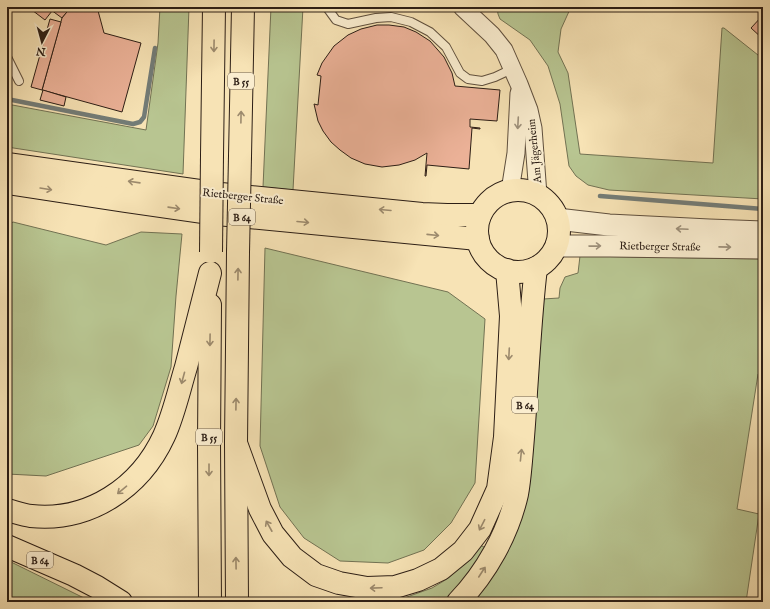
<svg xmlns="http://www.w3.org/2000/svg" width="770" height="609" font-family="'IM FELL English',serif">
  <rect width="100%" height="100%" fill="#f7e3b5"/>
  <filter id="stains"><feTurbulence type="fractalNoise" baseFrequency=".005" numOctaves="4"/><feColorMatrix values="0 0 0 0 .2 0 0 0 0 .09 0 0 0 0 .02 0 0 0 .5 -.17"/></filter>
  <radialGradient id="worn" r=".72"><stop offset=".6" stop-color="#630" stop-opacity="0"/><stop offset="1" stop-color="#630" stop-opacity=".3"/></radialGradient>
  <g fill="#b8c591" stroke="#727253">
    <polygon points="160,7 189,7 183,174 7,147 7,104 146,130 158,43"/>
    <polygon points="271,7 303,7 293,190 263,187"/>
    <polygon points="497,7 571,7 561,29 558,52 568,73 580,154 713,163 722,28 724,28 763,59 763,199 609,190 588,185 576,176 569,166 560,104 548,66 530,40 500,19 498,14"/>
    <polygon points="13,222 106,245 141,232 182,234 176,296 171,367 153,426 139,445 46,476 7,474 7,226"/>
    <polygon points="265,248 448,292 485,319 475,483 451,523 424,550 388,563 340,561 304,538 280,507 260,446"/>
    <polygon points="580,256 763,259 763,373 758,374 737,509 759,514 746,602 472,602 499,564 543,299 559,298 560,288 565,277 578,273"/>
    <polygon points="480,545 488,549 448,602 393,602 432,588 447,579 471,558"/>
    <polygon points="7,560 86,599 91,602 7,602"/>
  </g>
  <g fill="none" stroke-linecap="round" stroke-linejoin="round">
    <g stroke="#737c77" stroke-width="4.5">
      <polyline points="7,99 133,124 140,122 144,117 155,48"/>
      <polyline points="600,196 763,209"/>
    </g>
  </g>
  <g fill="#ebb197" stroke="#2c1e15">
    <polygon points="28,7 47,7 52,11 45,20"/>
    <polygon points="47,7 71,7 62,18"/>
    <polygon points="71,7 97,7 104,33 141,43 122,112 42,90 62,18"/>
    <polygon points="763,15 763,39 751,28"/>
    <polygon points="50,19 61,22 42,90 31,87"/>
    <polygon points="377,25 389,25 404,27 416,32 430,41 444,57 452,73 455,86 500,90 497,121 470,119 470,127 480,128 480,129 472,128 469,169 427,165 426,176 425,176 427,153 415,160 399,165 382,167 365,164 351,158 340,150 331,142 323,131 318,121 314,104 318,105 321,76 317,75 322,63 334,46 348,35 361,29"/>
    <polygon points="43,90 66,97 64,106 40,100"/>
  </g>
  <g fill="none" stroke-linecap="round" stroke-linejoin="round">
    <g stroke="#5f4f3d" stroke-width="10">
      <g id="service">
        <polyline points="328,7 328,9 336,20 348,24 376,18 391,17 411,22 430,32 446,47 460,73 468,79 482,81 495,77 512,69"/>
        <polyline points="7,57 19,81"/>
      </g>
    </g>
    <g stroke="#5f4f3d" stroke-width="19">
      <g id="minor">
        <polyline points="462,7 492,35 504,50 519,84 529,110 533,128 538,195"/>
        <polyline points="510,191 516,153 519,93"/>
      </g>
    </g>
    <g stroke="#5f4f3d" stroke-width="23">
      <g id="tertiary">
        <polyline points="557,219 609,225 709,230 763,232"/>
        <polyline points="556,246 610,246 763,248"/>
      </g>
    </g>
    <g stroke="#2c1e15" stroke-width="24">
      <g id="primary">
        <polyline points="7,164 221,194 422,214 447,215 480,215"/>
        <polyline points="7,183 125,201 217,214 478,239"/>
        <circle cx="518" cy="231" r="41"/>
      </g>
    </g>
    <g stroke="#2c1e15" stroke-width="24">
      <g id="trunk">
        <polyline points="212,155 214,7"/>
        <polyline points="240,156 243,7"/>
        <polyline points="210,305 209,443 210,602"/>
        <polyline points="236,443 260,509 273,534 292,557 316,575 339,583 367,588 395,587 418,580 441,569 463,551 480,529 498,489 505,437 511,316 507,270"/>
        <path d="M 7,510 C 15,512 23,515 31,516 C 89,522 140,488 164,436 C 174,414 179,390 186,367 C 194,335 202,304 210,273"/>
        <polyline points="7,546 74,575 97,587 121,602"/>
        <polyline points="237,602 236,443 238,252"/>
        <path d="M 458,602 C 486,573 508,534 517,494 C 519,484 520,472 521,461 C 523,438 525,415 526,392 C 529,350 531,309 536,268"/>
      </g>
    </g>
    <use href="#service" stroke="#faedcf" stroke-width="8"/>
    <use href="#minor" stroke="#faedcf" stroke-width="17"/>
    <use href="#tertiary" stroke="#faedcf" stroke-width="21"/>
    <use href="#primary" stroke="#f7e3b5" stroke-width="22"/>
    <use href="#trunk" stroke="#f7e3b5" stroke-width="22"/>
    <g stroke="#2c1e15" stroke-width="24" stroke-linecap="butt">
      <g id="trunk-bridge">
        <polyline points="211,252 212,155"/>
        <polyline points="238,252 240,156"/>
      </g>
    </g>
    <use href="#trunk-bridge" stroke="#f7e3b5" stroke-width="22"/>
  </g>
  <defs><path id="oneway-shaft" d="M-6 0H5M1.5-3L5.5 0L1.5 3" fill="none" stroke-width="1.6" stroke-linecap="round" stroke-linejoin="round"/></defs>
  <g stroke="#9c8a6d">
    <use href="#oneway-shaft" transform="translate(214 46) rotate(91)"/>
    <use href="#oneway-shaft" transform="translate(241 117) rotate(-89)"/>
    <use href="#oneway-shaft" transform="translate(134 182) rotate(-172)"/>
    <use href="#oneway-shaft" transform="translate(46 189) rotate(9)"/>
    <use href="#oneway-shaft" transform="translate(174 208) rotate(8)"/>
    <use href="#oneway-shaft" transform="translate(385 210) rotate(-175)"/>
    <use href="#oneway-shaft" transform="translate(303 222) rotate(5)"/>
    <use href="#oneway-shaft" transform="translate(433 235) rotate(6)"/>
    <use href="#oneway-shaft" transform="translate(238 274) rotate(-89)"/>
    <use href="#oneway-shaft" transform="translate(210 340) rotate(91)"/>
    <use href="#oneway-shaft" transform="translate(509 354) rotate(93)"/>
    <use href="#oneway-shaft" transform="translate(183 378) rotate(105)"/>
    <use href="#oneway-shaft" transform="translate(236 404) rotate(-89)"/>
    <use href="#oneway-shaft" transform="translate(521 455) rotate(-84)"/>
    <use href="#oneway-shaft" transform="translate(209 470) rotate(90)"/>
    <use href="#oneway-shaft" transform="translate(122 490) rotate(140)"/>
    <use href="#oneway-shaft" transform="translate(482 525) rotate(117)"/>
    <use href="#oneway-shaft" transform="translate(269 526) rotate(-119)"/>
    <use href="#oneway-shaft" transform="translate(236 563) rotate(-91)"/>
    <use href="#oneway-shaft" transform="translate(482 572) rotate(-57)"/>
    <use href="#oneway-shaft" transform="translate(376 588) rotate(178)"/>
  </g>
  <g stroke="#9d907b">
    <use href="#oneway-shaft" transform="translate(518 123) rotate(93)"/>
    <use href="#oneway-shaft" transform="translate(682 229) rotate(-177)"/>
    <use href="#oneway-shaft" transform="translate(595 246) rotate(-1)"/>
    <use href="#oneway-shaft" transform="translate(725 247) rotate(1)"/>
  </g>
  <g text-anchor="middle" stroke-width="4" stroke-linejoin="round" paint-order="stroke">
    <g fill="#faedcf" stroke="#6a5c4d" stroke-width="1">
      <rect x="228" y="73" width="26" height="16" rx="3"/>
      <rect x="229" y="209" width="26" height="16" rx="3"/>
      <rect x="512" y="397" width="26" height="16" rx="3"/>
      <rect x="196" y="429" width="26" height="16" rx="3"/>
      <rect x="27" y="552" width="26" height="16" rx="3"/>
    </g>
    <g font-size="10" font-weight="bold" fill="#2c1e15">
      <text x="241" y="85">B 55</text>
      <text x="242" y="221">B 64</text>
      <text x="525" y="409">B 64</text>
      <text x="209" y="441">B 55</text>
      <text x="40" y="564">B 64</text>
    </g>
    <g font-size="11" fill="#2c1e15" stroke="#faedcf">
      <text transform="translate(534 151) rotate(-96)" y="4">Am Jägerheim</text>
      <text transform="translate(243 196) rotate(6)" y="4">Rietberger Straße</text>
      <text transform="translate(660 246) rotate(1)" y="4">Rietberger Straße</text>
    </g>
  </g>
  <rect width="770" height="609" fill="none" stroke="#f7e3b5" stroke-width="24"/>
  <rect x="8" y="8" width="754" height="593" fill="none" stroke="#2c1e15" stroke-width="2"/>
  <rect x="12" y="12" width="746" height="585" fill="none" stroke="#2c1e15"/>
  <g transform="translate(42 42) rotate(186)" stroke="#faedcf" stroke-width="3" paint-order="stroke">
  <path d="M0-3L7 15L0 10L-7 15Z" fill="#2c1e15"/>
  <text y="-6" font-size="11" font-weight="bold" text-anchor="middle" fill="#2c1e15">N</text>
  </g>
  <rect width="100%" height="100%" filter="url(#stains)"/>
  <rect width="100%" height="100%" fill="url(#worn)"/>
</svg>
